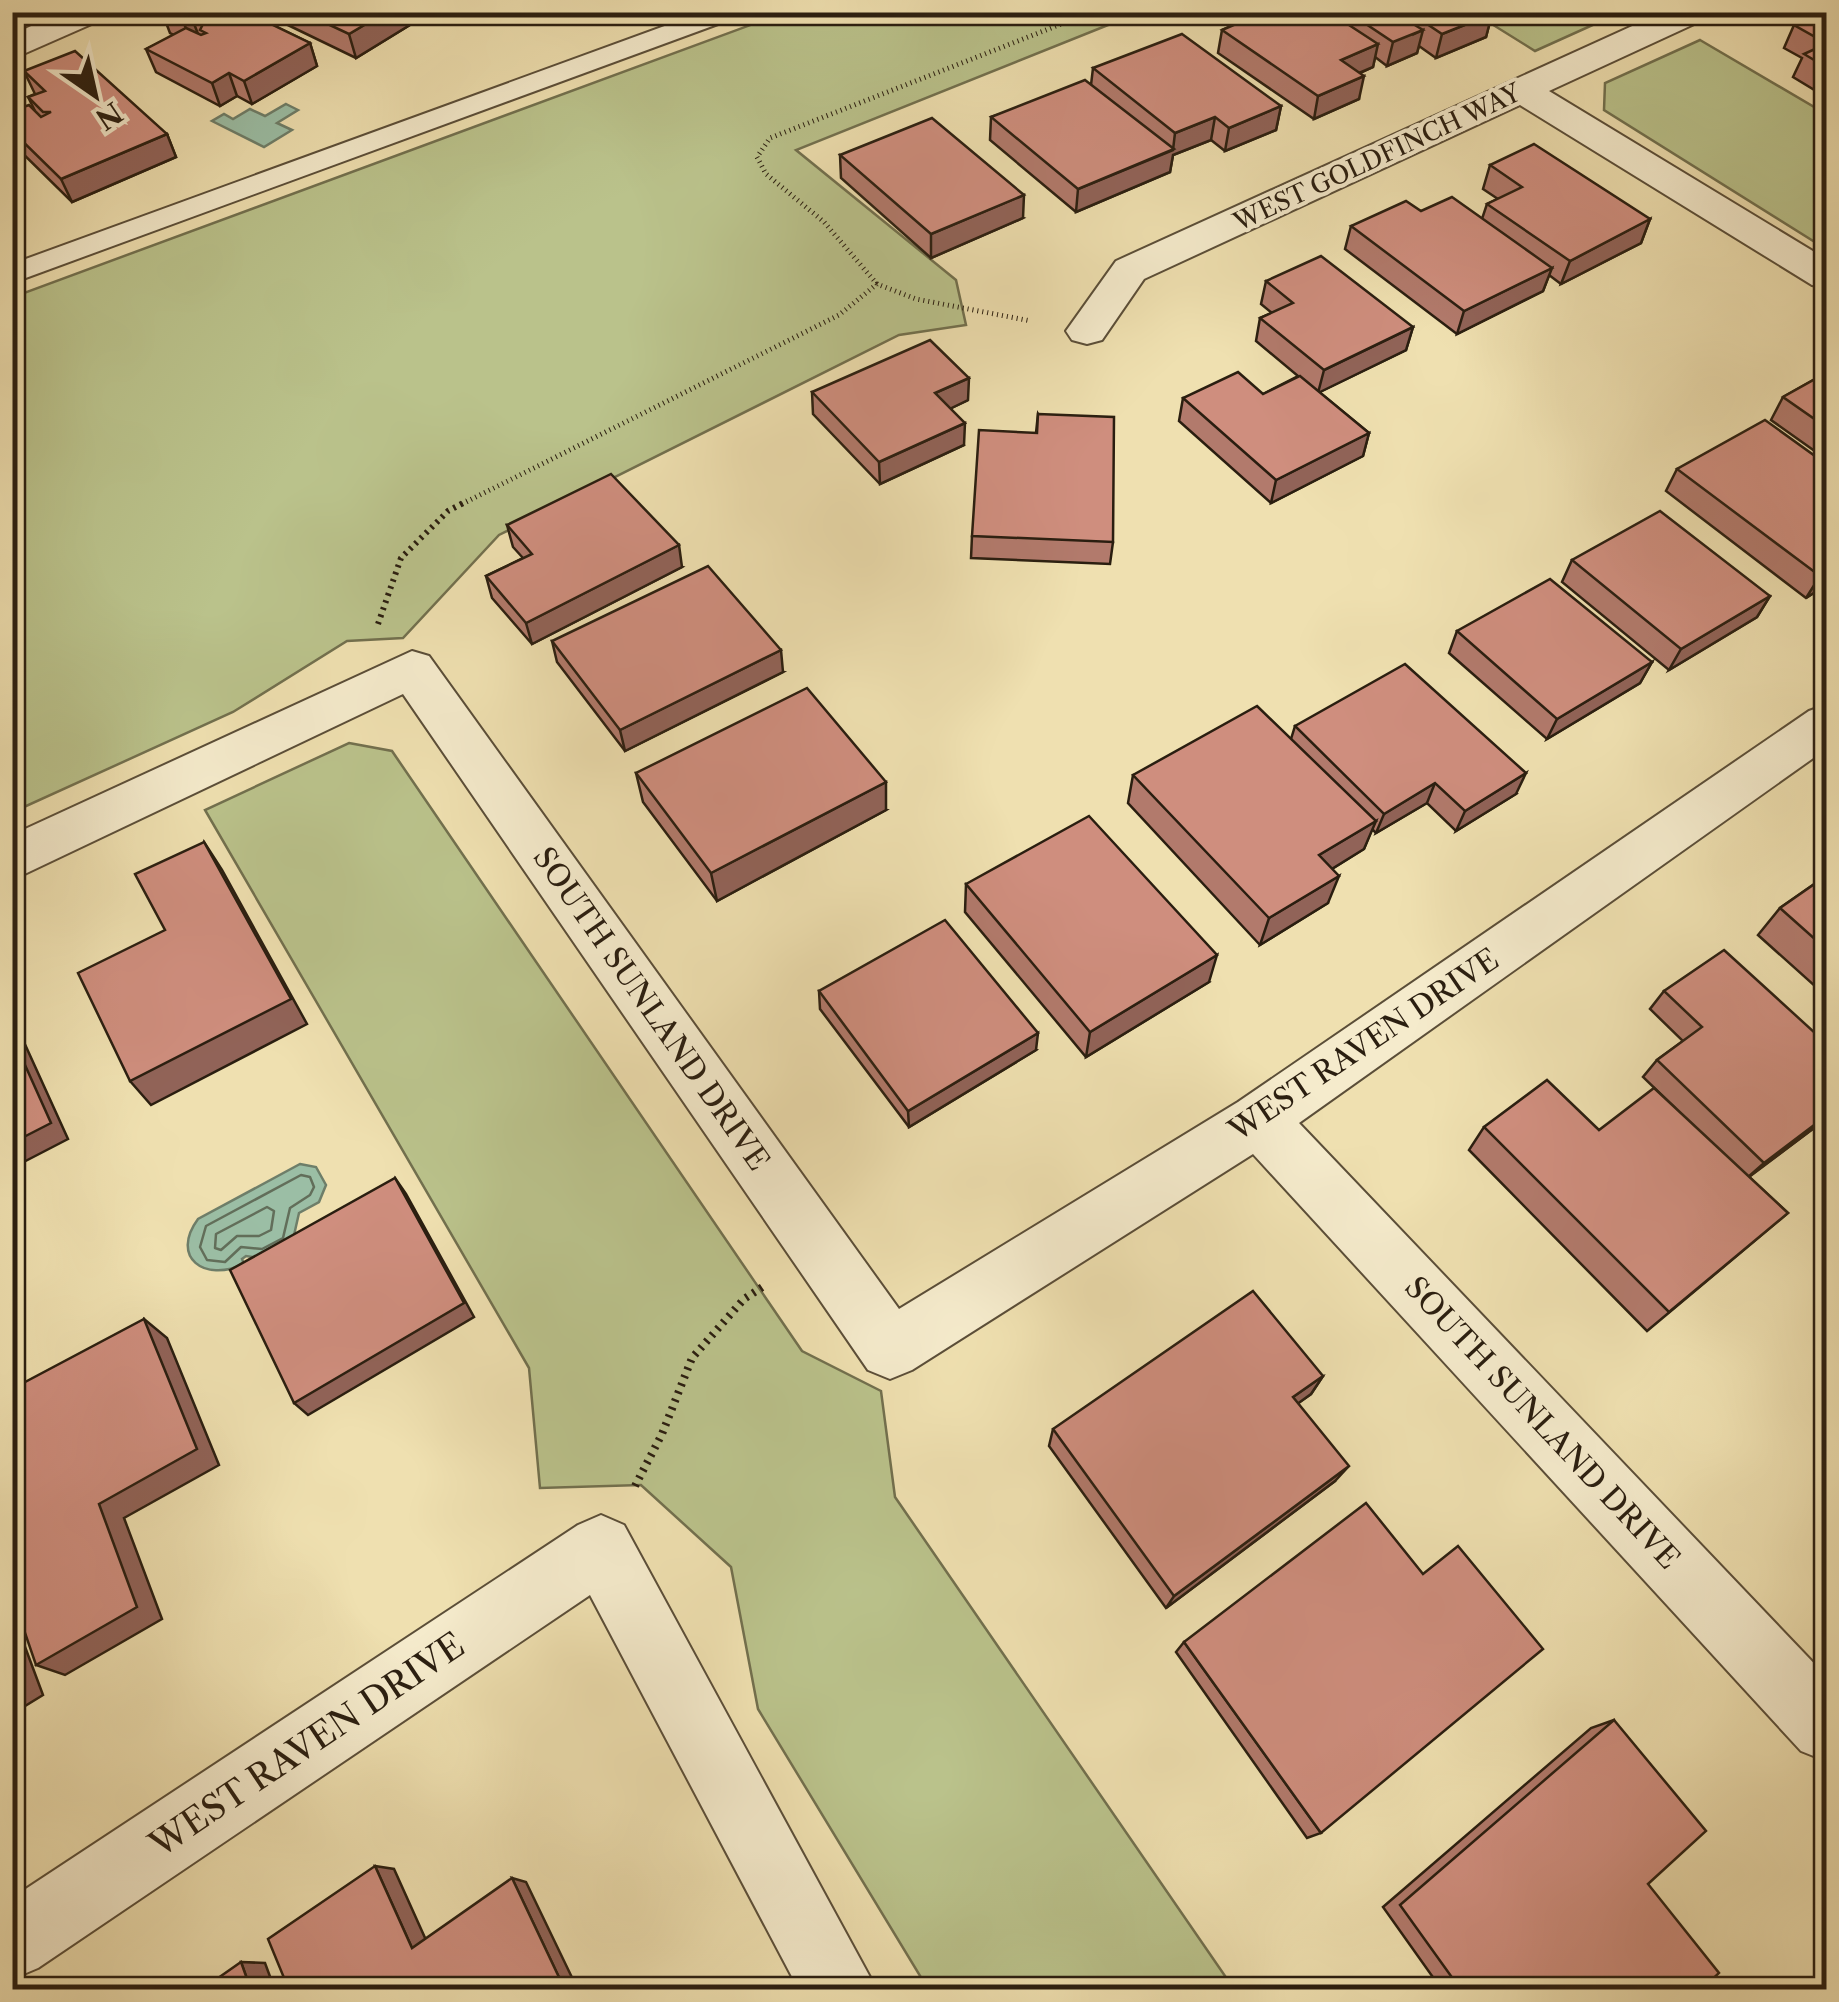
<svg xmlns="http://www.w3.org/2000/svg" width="1839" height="2002" font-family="'Libre Caslon Text',serif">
  <rect width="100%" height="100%" fill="#efe0b0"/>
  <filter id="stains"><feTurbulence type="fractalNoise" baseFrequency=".002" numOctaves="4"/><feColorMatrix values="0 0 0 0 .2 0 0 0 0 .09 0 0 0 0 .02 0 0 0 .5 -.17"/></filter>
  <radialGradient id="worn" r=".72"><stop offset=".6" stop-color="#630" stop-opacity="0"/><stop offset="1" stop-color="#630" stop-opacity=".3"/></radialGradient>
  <g fill="#bac28b" stroke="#72704e" stroke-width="2.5">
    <polygon points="1595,12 1606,19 1535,51 1474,13"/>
    <polygon points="783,13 1138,13 796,150 956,280 966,325 899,335 499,535 403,638 347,641 233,712 13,812 13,297"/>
    <polygon points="1700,40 1826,114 1826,249 1604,110 1605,83"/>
    <polygon points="349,743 392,751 802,1351 881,1391 895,1497 1234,1989 928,1989 758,1709 731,1567 641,1485 540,1488 529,1368 205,810"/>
  </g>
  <g fill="#9bbea5" stroke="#6e7e69" stroke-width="2.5">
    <polygon points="286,104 298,110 277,123 292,130 264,147 212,121 224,114 233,119 250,109 265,116"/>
    <path d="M 300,1164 L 316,1167 L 326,1185 L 319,1202 L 299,1213 L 292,1244 L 265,1259 L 246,1256 L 242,1259 L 244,1264 C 204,1283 170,1257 198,1219 Z"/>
  </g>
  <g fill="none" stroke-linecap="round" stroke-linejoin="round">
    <g stroke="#626e5a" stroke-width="2.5">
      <polygon points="301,1175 310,1177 314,1187 310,1195 290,1208 283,1238 262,1249 241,1247 225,1262 207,1260 200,1247 206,1226"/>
      <polygon points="267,1207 274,1211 271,1230 259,1236 237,1236 221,1250 215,1248 216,1234"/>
    </g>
    <g stroke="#5b4e38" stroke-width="4">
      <polygon id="service" points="703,12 740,12 737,17 12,283 12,264"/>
    </g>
    <g stroke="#5b4e38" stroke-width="4">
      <g id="minor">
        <polygon points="61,12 108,12 103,19 12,59 12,35"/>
        <polygon points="1663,12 1710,12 1705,19 1549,91 1826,259 1826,288 1812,285 1520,105 1144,279 1102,340 1087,344 1072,340 1066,331 1116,261"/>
        <polygon points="412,651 429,656 899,1309 1238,1102 1809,711 1826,705 1826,749 1299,1123 1826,1676 1826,1761 1801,1751 1253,1154 912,1370 890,1379 868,1370 403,694 12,880 12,835"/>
        <polygon points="601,1515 624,1525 877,1990 799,1990 590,1595 38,1968 12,1979 12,1898 578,1525"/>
      </g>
    </g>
    <g stroke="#2a1e10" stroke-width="5" stroke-dasharray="1 4" stroke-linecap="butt">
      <polyline points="1526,12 1541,25"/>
      <polyline points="877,284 824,222 766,174 757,157 770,138 1092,12"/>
      <polyline points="462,504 839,315 877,284 916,299 1031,321"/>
    </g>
    <polyline stroke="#2a1e10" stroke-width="6" stroke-dasharray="2.5 5" stroke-linecap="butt" points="378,624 401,558 448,511 467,501"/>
    <polyline stroke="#2a1e10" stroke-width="8" stroke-dasharray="2.5 6" stroke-linecap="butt" points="635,1486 662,1434 692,1358 744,1299 764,1286"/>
    <use href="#service" fill="#f5ebcc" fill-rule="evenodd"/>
    <use href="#minor" fill="#f5ebcc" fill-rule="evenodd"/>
  </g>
  <g fill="#b27a6c" stroke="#2a1e10" stroke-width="2.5">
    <polygon points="162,12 246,12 310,43 317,66 252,104 237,96 220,106 156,72 146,49 174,35 170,33"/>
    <polygon points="261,12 431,12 356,58"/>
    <polygon points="1264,12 1490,12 1492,14 1486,37 1436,58 1419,46 1417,53 1387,66 1375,57 1373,67 1360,73 1359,99 1314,119 1218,53 1222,30"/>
    <polygon points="1826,12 1826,97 1793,77 1802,58 1784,48 1794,25"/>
    <polygon points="1093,68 1281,106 1276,130 1225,151 1211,140 1173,155 1170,172 1076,212 990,140 991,117 1091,85"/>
    <polygon points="24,71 167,134 176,157 72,202 12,143 12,111 34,109 28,97 35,94"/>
    <polygon points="840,155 1023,218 931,258 841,178"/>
    <polygon points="1490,165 1650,219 1641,243 1561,284 1549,275 1543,291 1457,334 1345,249 1351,226 1421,211 1482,219 1487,204 1498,199 1483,189"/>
    <polygon points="1266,281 1413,327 1406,350 1319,392 1369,433 1363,456 1271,503 1179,421 1183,398 1263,394 1298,376 1256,341 1260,318 1272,313 1261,304"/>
    <polygon points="1826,373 1826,459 1771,420 1783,397"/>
    <polygon points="812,392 968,400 951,408 964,445 880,484 813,414"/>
    <polygon points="1038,414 1113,542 1110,564 971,558 972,536 1036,433"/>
    <polygon points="1826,464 1826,585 1806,598 1666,491 1677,469"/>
    <polygon points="507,525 682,567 532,644 492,598 486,576 523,558 513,547"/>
    <polygon points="1572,560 1770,596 1757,617 1669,670 1562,582"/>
    <polygon points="1457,631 1652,662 1640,683 1547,739 1449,653"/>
    <polygon points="552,641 783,672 625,751 557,662"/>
    <polygon points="1295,726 1516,794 1456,831 1427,803 1376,833 1372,829 1364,849 1332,869 1328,903 1260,945 1128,803 1133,775 1291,739"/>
    <polygon points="636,773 886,810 717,901 643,802"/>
    <polygon points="1826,876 1826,996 1758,935 1780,908"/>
    <polygon points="966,884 1209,982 1086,1057 965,912"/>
    <polygon points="819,991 1036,1050 909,1127 820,1009"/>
    <polygon points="1664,991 1826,1043 1826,1119 1749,1177 1788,1213 1647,1331 1469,1150 1484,1127 1599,1130 1674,1107 1643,1077 1657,1060 1683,1041 1650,1009"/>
    <polygon points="1323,1376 1311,1394 1298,1403 1335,1481 1166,1608 1049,1446 1053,1429"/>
    <polygon points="1184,1642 1321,1833 1307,1838 1176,1652"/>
    <polygon points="1614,1720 1648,1884 1701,1990 1442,1990 1383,1907 1591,1728"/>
  </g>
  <g fill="#916358" stroke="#2a1e10" stroke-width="2.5">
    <polygon points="386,12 431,12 356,58 349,34"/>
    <polygon points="1492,14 1486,37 1436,58 1442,34"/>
    <polygon points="191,16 200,39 192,44 183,21"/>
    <polygon points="1418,18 1414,34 1423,30 1417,53 1387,66 1393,42 1410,22"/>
    <polygon points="310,43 317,66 252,104 244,81"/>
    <polygon points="1378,44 1373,67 1336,83 1341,60"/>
    <polygon points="229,73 237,96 220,106 212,83"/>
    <polygon points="1364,76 1359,99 1314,119 1318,96"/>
    <polygon points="1281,106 1276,130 1225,151 1229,128"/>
    <polygon points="1215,117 1211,140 1173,155 1170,172 1076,212 1078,189 1173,150 1175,133"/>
    <polygon points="167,134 176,157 72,202 61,179"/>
    <polygon points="12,185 22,204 12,208"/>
    <polygon points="1024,195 1023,218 931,258 931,234"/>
    <polygon points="1650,219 1641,243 1561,284 1570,261"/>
    <polygon points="1552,268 1543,291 1457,334 1464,311"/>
    <polygon points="1413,327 1406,350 1318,393 1324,370"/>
    <polygon points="969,378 968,400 935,416 935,393"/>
    <polygon points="965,423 964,445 880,484 879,462"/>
    <polygon points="1369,433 1363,456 1271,503 1276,480"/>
    <polygon points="679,545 682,567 532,644 526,623"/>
    <polygon points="1826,572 1826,585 1806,598 1820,576"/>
    <polygon points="1770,596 1757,617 1669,670 1681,649"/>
    <polygon points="781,650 783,672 625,751 620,730"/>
    <polygon points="1652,662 1640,683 1547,739 1557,719"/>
    <polygon points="1526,773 1516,794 1456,831 1465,811"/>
    <polygon points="886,782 886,810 717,901 711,873"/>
    <polygon points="1435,783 1427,803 1376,833 1384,814"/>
    <polygon points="1376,821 1364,849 1309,883 1319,855"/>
    <polygon points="204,842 222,870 307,1024 151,1105 130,1081"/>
    <polygon points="1339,876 1328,903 1260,945 1269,918"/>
    <polygon points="1217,955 1209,982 1086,1057 1090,1032"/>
    <polygon points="12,1023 18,1029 68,1139 12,1168"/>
    <polygon points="1038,1033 1036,1050 909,1127 908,1111"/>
    <polygon points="1826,1116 1826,1119 1747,1178 1764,1163"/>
    <polygon points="395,1178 406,1194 474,1317 308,1415 294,1403"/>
    <polygon points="144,1319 167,1338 219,1465 124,1518 162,1619 65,1675 36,1665 99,1504"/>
    <polygon points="1323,1376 1311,1394 1282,1415 1293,1397"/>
    <polygon points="1349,1466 1335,1481 1166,1608 1174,1596"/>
    <polygon points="12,1612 43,1695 12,1714"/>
    <polygon points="375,1866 394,1869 430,1949 412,1948"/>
    <polygon points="512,1878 526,1882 578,1990 565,1990"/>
    <polygon points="241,1962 265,1963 275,1990 251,1990"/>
  </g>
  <g fill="#cf8e7e" stroke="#2a1e10" stroke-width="2.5">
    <polygon points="167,12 246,12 310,43 244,81 229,73 212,83 146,49 186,28 201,35 206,33 200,30 204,22 191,16 183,21"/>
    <polygon points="302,12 386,12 349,34"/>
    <polygon points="1264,12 1329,12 1378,44 1341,60 1364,76 1318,96 1222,30"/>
    <polygon points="1348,12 1490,12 1492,14 1442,34 1418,18 1410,22 1423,30 1393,42"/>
    <polygon points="1821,12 1826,12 1826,43 1794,25"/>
    <polygon points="1182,34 1281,106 1229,128 1215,117 1175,133 1093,68"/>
    <polygon points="1826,44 1826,67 1804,54"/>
    <polygon points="75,51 167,134 61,179 12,131 12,111 29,105 41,117 51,112 43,112 28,97 45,91 24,71"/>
    <polygon points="1085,80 1174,149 1078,189 991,117"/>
    <polygon points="932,118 1024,195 931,234 840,155"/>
    <polygon points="1534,144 1650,219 1570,261 1487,204 1522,187 1490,165"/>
    <polygon points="1452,197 1552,268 1464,311 1351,226 1406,201 1421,211"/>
    <polygon points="1321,256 1413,327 1324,370 1260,318 1293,303 1266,281"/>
    <polygon points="930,340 969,378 935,393 965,423 879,462 812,392"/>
    <polygon points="1238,372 1263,394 1300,376 1369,433 1276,480 1183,398"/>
    <polygon points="1826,373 1826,427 1783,397"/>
    <polygon points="1038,414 1114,417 1113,542 972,536 979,430 1037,433"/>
    <polygon points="1765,420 1826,464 1826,572 1820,576 1677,469"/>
    <polygon points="611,474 679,545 526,623 486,576 532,554 507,525"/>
    <polygon points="1660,511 1770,596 1681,649 1572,560"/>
    <polygon points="708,566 781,650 620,730 552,641"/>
    <polygon points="1550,579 1652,662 1557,719 1457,631"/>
    <polygon points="1405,664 1526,773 1465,811 1435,783 1384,814 1295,726"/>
    <polygon points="807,688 886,782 711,873 636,773"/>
    <polygon points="1257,706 1376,821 1319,855 1339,876 1269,918 1133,775"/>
    <polygon points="1089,816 1217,955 1090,1032 966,884"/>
    <polygon points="204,842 291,999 130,1081 78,973 165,930 135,874"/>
    <polygon points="1826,876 1826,949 1780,908"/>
    <polygon points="945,920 1038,1033 908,1111 819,991"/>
    <polygon points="1724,950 1826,1043 1826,1116 1764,1163 1657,1060 1702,1027 1664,991"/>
    <polygon points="12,1036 51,1123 12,1143"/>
    <polygon points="1547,1080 1599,1130 1654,1088 1788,1213 1669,1312 1484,1127"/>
    <polygon points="395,1178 464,1303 294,1403 230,1270"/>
    <polygon points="1253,1291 1323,1376 1293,1397 1349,1466 1174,1596 1053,1429"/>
    <polygon points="144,1319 197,1449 99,1504 137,1607 36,1665 12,1595 12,1389"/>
    <polygon points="1366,1503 1423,1574 1458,1546 1543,1649 1321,1833 1184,1642"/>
    <polygon points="1614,1720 1706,1831 1648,1884 1719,1973 1701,1990 1461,1990 1400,1905"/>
    <polygon points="375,1866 412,1948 512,1878 565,1990 289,1990 268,1939"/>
    <polygon points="241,1962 251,1990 201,1990"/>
  </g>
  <g text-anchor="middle" stroke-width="8" stroke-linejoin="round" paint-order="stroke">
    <g font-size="25" fill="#2a1e10" stroke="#f5ebcc">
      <text transform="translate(1377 157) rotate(-25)" y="9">WEST GOLDFINCH WAY</text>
    </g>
    <g font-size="30" fill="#2a1e10" stroke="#f5ebcc">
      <text transform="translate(651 1009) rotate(55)" y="10">SOUTH SUNLAND DRIVE</text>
      <text transform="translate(1364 1045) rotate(-34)" y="10">WEST RAVEN DRIVE</text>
      <text transform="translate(1542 1423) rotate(47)" y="10">SOUTH SUNLAND DRIVE</text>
    </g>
    <g font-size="35" fill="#2a1e10" stroke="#f5ebcc">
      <text transform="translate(307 1745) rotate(-34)" y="12">WEST RAVEN DRIVE</text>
    </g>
  </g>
  <rect width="1839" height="2002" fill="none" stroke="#efe0b0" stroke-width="50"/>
  <rect x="15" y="15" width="1809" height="1972" fill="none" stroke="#2a1e10" stroke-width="5"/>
  <rect x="25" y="25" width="1789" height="1952" fill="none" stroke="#2a1e10" stroke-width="2.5"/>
  <g transform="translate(95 95) rotate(146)" stroke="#f5ebcc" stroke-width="8" paint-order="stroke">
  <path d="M0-8L18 38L0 25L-18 38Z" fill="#2a1e10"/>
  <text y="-15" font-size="28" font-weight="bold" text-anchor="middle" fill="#2a1e10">N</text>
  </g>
  <rect width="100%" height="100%" filter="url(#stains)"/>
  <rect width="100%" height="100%" fill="url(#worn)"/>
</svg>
